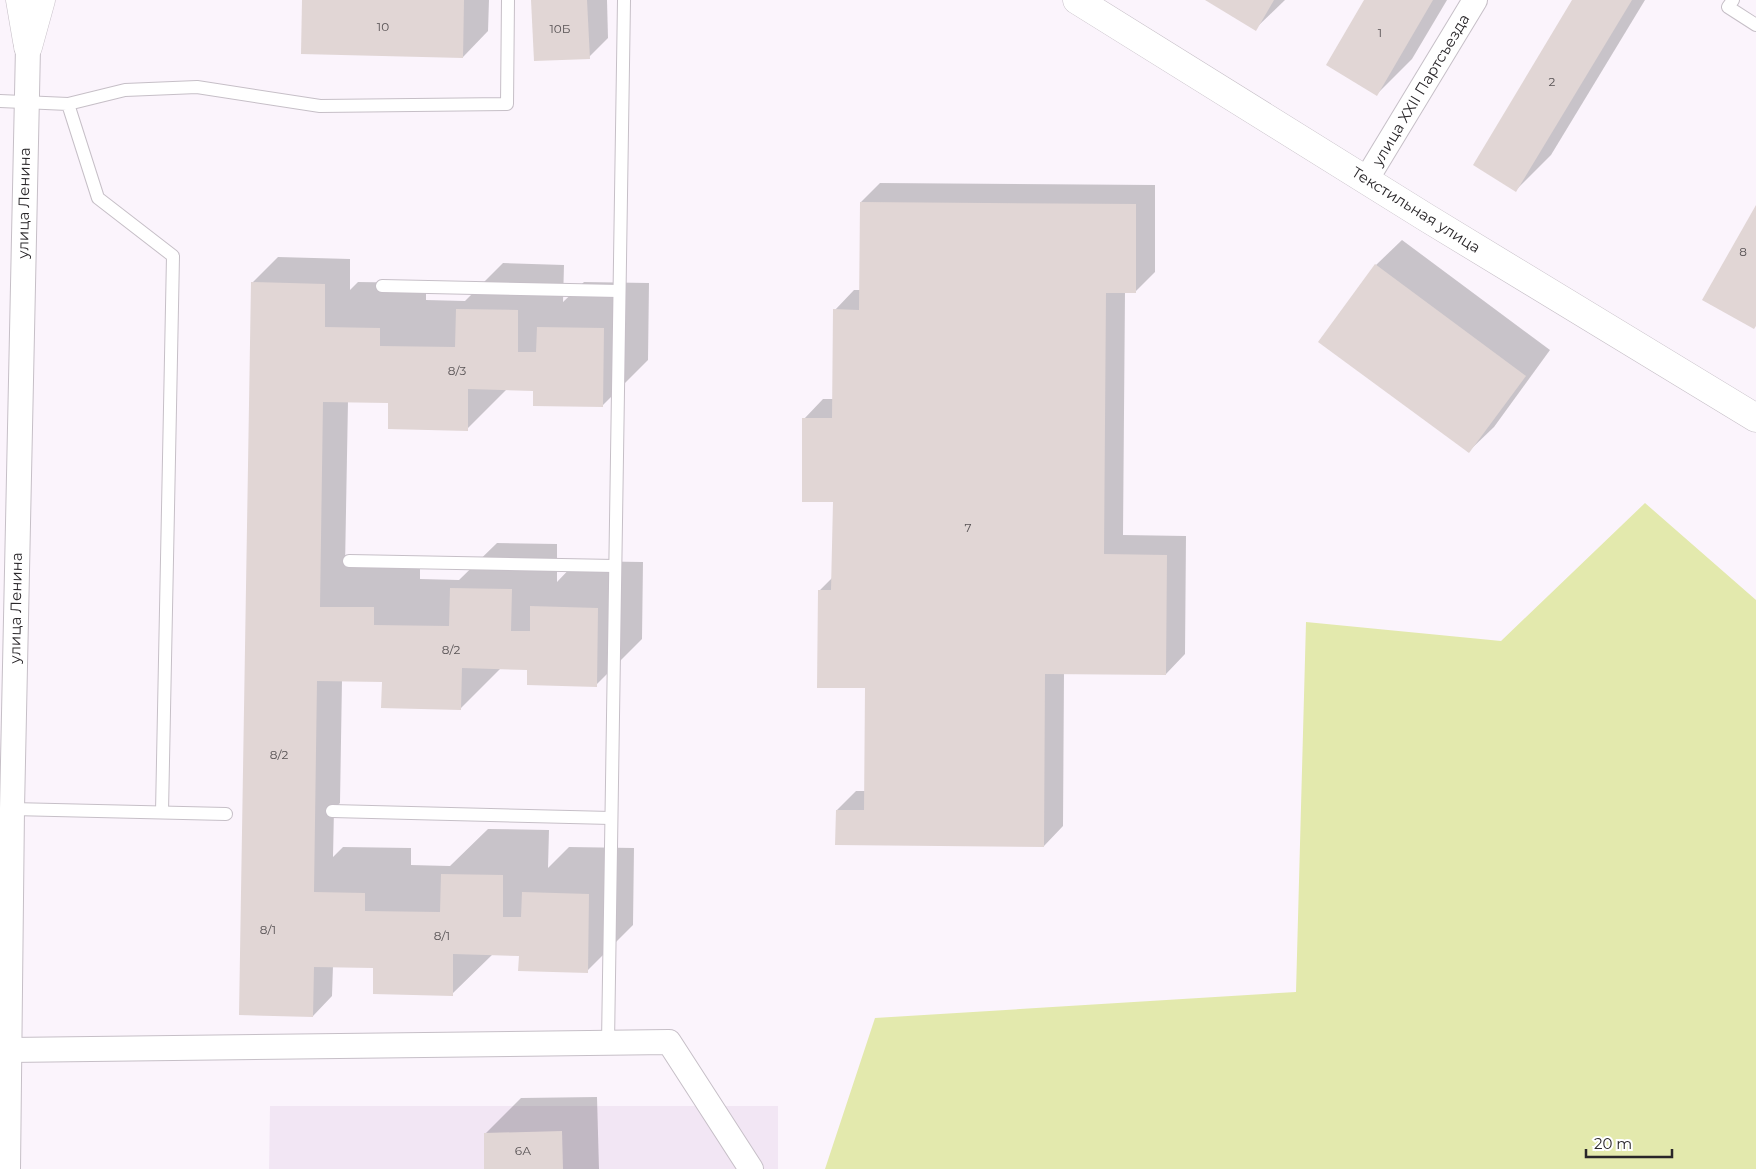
<svg xmlns="http://www.w3.org/2000/svg" width="1756" height="1169" font-family="Montserrat,sans-serif">
  <rect width="100%" height="100%" fill="#fbf4fc"/>
  <polygon fill="#f2e6f4" points="270,1106 778,1106 778,1169 269,1169"/>
  <polygon fill="#e3e9ad" points="1645,503 1756,600 1756,1169 825,1169 875,1018 1296,992 1306,622 1501,641"/>
  <g fill="#0003">
    <polygon points="303,0 489,0 488,31 463,57"/>
    <polygon points="533,0 607,0 608,38 589,57"/>
    <polygon points="1208,0 1285,0 1255,29"/>
    <polygon points="1366,0 1447,0 1412,59 1377,94"/>
    <polygon points="1574,0 1645,0 1551,155 1516,190"/>
    <polygon points="880,183 1155,185 1155,272 1135,292 1125,292 1123,535 1186,536 1185,654 1166,674 1064,673 1063,826 1044,846 837,810 856,791 866,791 866,686 819,591 833,577 834,501 804,419 823,399 834,399 835,310 854,290 860,290 861,202"/>
    <polygon points="1402,240 1550,350 1494,427 1468,452 1376,265"/>
    <polygon points="278,257 350,259 350,290 358,282 426,283 426,300 465,301 503,263 564,265 563,302 584,282 649,283 648,360 602,406 534,389 507,389 467,429 389,402 348,401 345,567 352,561 420,562 420,579 459,580 497,543 557,544 557,582 577,561 643,562 642,639 596,685 528,668 501,668 461,708 383,681 342,680 340,803 334,809 333,857 343,847 411,848 411,865 450,866 488,829 549,830 548,868 569,847 634,848 633,925 587,971 520,954 493,954 452,994 374,967 333,966 332,996 313,1016 252,283"/>
    <polygon points="597,1097 599,1169 485,1169 485,1134 521,1098"/>
  </g>
  <g fill="#e1d6d5">
    <polygon points="302,0 464,0 463,58 301,54"/>
    <polygon points="531,0 587,0 590,59 534,61"/>
    <polygon points="1205,0 1274,0 1256,31"/>
    <polygon points="1364,0 1433,0 1377,96 1326,65"/>
    <polygon points="1572,0 1632,0 1516,192 1473,165"/>
    <polygon points="860,202 1136,204 1136,293 1106,293 1104,554 1167,555 1166,675 1045,674 1044,847 835,845 836,810 864,810 865,688 817,688 818,590 831,590 833,502 802,502 802,418 832,418 833,309 859,310"/>
    <polygon points="1756,205 1756,326 1754,329 1702,300"/>
    <polygon points="1375,264 1526,376 1469,453 1318,342"/>
    <polygon points="251,282 325,284 325,327 380,328 380,346 455,347 456,309 518,310 518,352 536,352 537,327 604,328 603,407 533,406 533,391 468,389 468,431 388,429 388,403 323,402 320,607 374,607 374,625 449,626 450,588 512,589 511,631 530,631 530,606 598,608 597,687 527,685 527,670 462,668 461,710 381,708 382,682 317,681 314,892 365,893 365,911 440,912 441,874 503,875 503,917 521,917 522,892 589,894 588,973 518,971 519,956 453,954 453,996 373,994 373,968 314,967 313,1017 239,1015"/>
    <polygon points="562,1131 563,1169 484,1169 484,1133"/>
  </g>
  <g fill="none" stroke-linecap="round" stroke-linejoin="round">
    <g stroke="#c6bfc7" stroke-width="14">
      <g id="service">
        <polyline points="1733,0 1728,7 1756,25"/>
        <polyline points="0,101 68,104 98,198 173,256 162,812"/>
        <polyline points="68,104 125,90 197,87 320,106 507,104 508,0"/>
        <polyline points="382,286 619,291"/>
        <polyline points="349,561 615,566"/>
        <polyline points="12,809 226,814"/>
        <polyline points="332,811 611,818"/>
        <polyline points="608,1043 624,0"/>
      </g>
    </g>
    <g stroke="#c6bfc7" stroke-width="26">
      <g id="minor">
        <polyline points="1366,180 1475,0"/>
        <polyline points="9,1050 669,1042 751,1169"/>
        <polyline points="8,1169 12,809 28,47"/>
      </g>
    </g>
    <g stroke="#c6bfc7" stroke-width="29">
      <g id="tertiary">
        <polyline points="20,0 27,41"/>
        <polyline points="28,47 41,0"/>
      </g>
    </g>
    <g stroke="#c6bfc7" stroke-width="29">
      <polyline id="secondary" points="1077,0 1427,218 1756,418"/>
    </g>
    <use href="#service" stroke="#fff" stroke-width="12"/>
    <use href="#minor" stroke="#fff" stroke-width="24"/>
    <use href="#tertiary" stroke="#fff" stroke-width="28"/>
    <use href="#secondary" stroke="#fff" stroke-width="28"/>
  </g>
  <g text-anchor="middle" stroke-width="4" stroke-linejoin="round" paint-order="stroke">
    <g font-size="12" fill="#575254">
      <text x="383" y="31">10</text>
      <text x="560" y="33">10Б</text>
      <text x="1380" y="37">1</text>
      <text x="1552" y="86">2</text>
      <text x="1743" y="256">8</text>
      <text x="457" y="375">8/3</text>
      <text x="968" y="532">7</text>
      <text x="451" y="654">8/2</text>
      <text x="279" y="759">8/2</text>
      <text x="268" y="934">8/1</text>
      <text x="442" y="940">8/1</text>
      <text x="523" y="1155">6А</text>
    </g>
    <g font-size="15" fill="#292629" stroke="#fff">
      <text transform="translate(1421 90) rotate(-59)" y="5">улица XXII Партсъезда</text>
      <text transform="translate(24 203) rotate(-89)" y="5">улица Ленина</text>
      <text transform="translate(1416 210) rotate(32)" y="5">Текстильная улица</text>
      <text transform="translate(16 608) rotate(-89)" y="5">улица Ленина</text>
    </g>
  </g>
  <path d="M1586 1149v8h86v-8" fill="none" stroke="#292629" stroke-width="2.5"/>
  <text x="1594" y="1149" font-size="15" fill="#292629" stroke="#ffffff" stroke-width="4" paint-order="stroke">20 m</text>
</svg>
